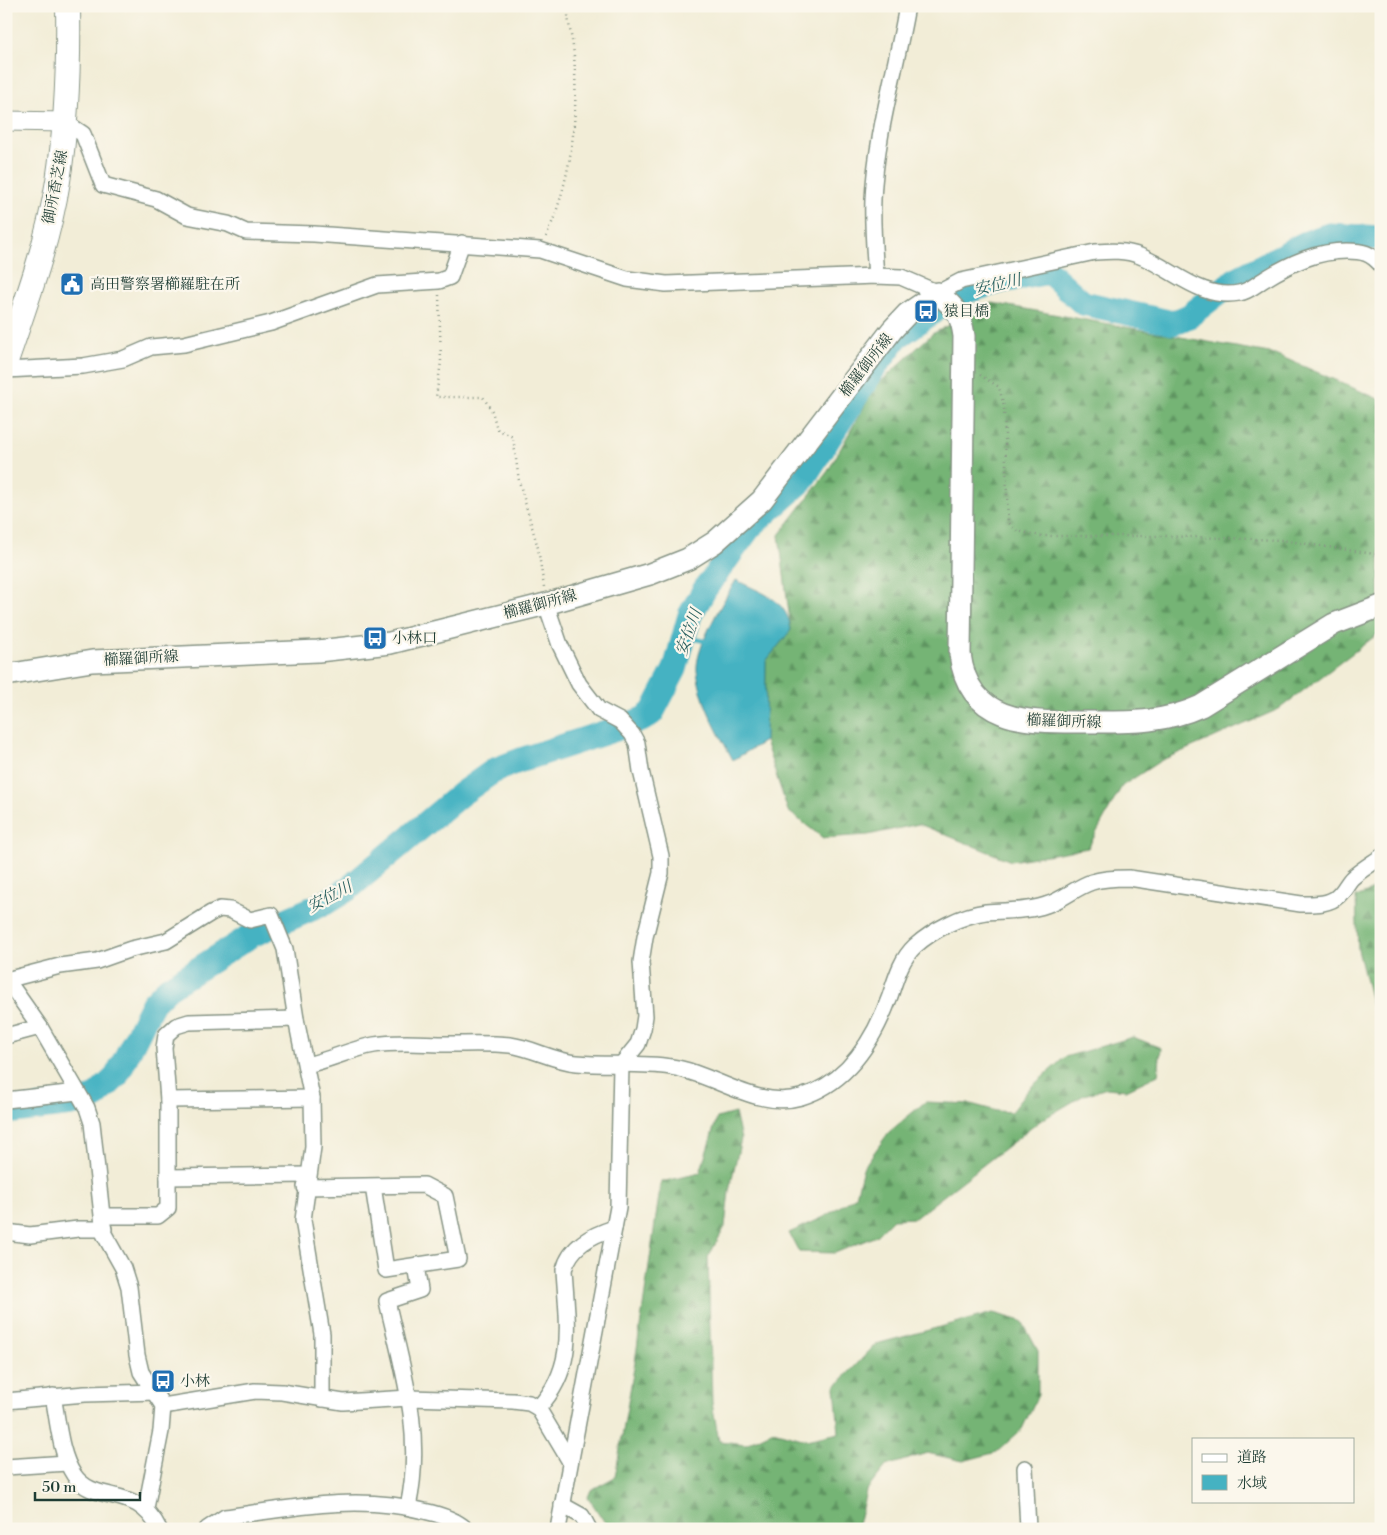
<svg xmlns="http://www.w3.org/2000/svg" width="1387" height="1535" font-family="'Libre Bodoni','Noto Serif JP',serif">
  <defs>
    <pattern id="forest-firs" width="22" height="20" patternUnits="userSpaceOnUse" patternTransform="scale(1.25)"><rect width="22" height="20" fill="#74b475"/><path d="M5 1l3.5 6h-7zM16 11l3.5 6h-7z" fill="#5f9461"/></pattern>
  </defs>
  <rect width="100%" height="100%" fill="#fbf7ec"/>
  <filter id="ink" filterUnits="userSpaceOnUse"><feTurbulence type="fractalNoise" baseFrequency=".02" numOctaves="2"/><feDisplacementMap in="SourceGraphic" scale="10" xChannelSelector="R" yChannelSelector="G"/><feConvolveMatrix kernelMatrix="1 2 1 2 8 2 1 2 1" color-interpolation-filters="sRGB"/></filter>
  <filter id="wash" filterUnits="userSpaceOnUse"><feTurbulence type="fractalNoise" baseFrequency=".0096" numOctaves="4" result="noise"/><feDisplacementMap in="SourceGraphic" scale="20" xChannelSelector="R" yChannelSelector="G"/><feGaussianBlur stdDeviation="1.12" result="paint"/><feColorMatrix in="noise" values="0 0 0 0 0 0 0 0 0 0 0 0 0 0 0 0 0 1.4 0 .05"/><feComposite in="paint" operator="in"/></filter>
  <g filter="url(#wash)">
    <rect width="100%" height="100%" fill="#f2edd7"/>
    <g fill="url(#forest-firs)" stroke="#4a7854">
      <polygon points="992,303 1275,354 1381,400 1379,633 1279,709 1160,761 1122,786 1088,848 1011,861 919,824 868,835 823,838 788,811 765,741 766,661 791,630 779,535 828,471 875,387 932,334"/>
      <polygon points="1381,887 1381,1041 1358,950 1356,897"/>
      <polygon points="1133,1037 1161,1048 1158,1075 1126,1090 1107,1088 1084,1095 1040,1121 915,1218 893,1219 876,1236 835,1253 799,1252 789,1233 824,1217 856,1196 863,1168 889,1132 925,1102 971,1104 997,1111 1011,1112 1029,1089 1065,1057"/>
      <polygon points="735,1113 741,1139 729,1191 725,1227 708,1257 712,1403 719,1441 746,1444 773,1431 806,1440 839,1433 835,1387 876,1344 993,1313 1022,1321 1038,1351 1038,1395 1022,1429 997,1452 963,1461 927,1453 886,1466 866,1491 857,1529 609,1529 588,1497 591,1490 615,1477 635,1362 661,1182 700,1173 717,1118"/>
    </g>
    <path fill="#45b2c2" stroke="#32787b" d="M 736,580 C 761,593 787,598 791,630 L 766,661 L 765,741 L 733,760 C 718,732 701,704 697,671 C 695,647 723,602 736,580 Z"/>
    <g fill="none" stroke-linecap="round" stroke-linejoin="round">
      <polyline stroke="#45b2c2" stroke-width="4.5" points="684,636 708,642"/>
      <polyline stroke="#45b2c2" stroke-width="25" points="6,1112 72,1104 94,1098 116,1077 153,1003 168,988 252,935 325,903 348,889 461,794 495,770 521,760 616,729 643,719 652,713 675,669 690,615 705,589 750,527 801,482 872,371 897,337 960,293 1002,281 1049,272 1083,303 1173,323 1189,316 1235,280 1306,243 1329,235 1381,238"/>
    </g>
  </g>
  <g filter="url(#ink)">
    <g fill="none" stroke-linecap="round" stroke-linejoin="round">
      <g stroke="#889586" stroke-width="18">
        <g id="minor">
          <path d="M 65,122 L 83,134 L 103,185 L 156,199 L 187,216 L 228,224 L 246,232 L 314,234 L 540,250 L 627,279 L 666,284 L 876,276 L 901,277 L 938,293 L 961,281 L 1095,252 C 1110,251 1126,250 1140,256 C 1173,269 1201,300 1239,293 C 1250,291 1256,284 1265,279 C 1291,263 1317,251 1347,251 C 1363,251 1371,253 1381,265"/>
          <path d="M 876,276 C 874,250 872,225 873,199 C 876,134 896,70 907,6"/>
          <polyline points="6,370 83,366 123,359 151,347 184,344 271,323 377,285 439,281 450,277 462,243"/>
          <polyline points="546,604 560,645 579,684 599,710 620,721 632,734 637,743 641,771 661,856 661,873 645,937 641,962 645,1016 643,1029 638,1044 621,1065 618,1207 558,1529"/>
          <polyline points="6,980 60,966 97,961 131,949 166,941 211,913 220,909 230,910 250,920 271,915 285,949 296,1019 312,1098 313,1147 303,1220 322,1334 322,1399"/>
          <polyline points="7,980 40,1027 87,1108 92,1123 104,1234 123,1268 129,1287 137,1355 141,1372 163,1406 161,1431 146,1508"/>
          <polyline points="6,1036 40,1027"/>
          <path d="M 306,1065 C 330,1060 351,1049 374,1045 C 398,1041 424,1044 449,1044 C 469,1044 490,1043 510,1045 C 533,1048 553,1061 577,1063 C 608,1066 640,1062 671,1067 C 714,1073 756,1110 801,1097 C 848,1083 874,1040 890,996 C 896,978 901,959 915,946 C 933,930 962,915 986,912 C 1006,910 1027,912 1046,905 C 1063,900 1076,887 1092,882 C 1104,878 1117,878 1129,878 L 1301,904 C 1313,904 1329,905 1338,896 C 1344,891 1347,883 1352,878 C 1361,870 1371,864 1381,857"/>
          <polyline points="6,1100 77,1092"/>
          <polyline points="168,1100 312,1098"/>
          <polyline points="168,1177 308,1175"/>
          <polyline points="305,1187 424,1185 445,1196 458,1259 386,1270 373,1186"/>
          <polyline points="103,1216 158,1216 168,1208 168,1100 164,1048 166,1035 176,1026 189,1022 296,1019"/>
          <polyline points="6,1232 30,1235 78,1229 104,1229"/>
          <path d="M 53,1396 C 58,1421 60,1454 74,1475 C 95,1506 137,1483 159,1529"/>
          <polyline points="6,1401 85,1394 156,1392"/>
          <polyline points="163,1406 255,1391 282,1392 343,1402 409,1398 513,1401 529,1403 538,1408 569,1460"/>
          <path d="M 538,1408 C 577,1367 567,1322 564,1270 C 570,1246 592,1235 614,1228"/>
          <polyline points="6,1467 67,1463"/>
          <polyline points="1025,1468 1028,1529"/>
          <polyline points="562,1505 582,1516 589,1529"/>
          <path d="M 408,1507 C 424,1433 403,1372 387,1301 L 420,1290 L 416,1266"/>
          <path d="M 207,1529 L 225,1517 C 291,1508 358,1494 424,1511 C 438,1514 455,1519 466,1529"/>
        </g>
      </g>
      <g stroke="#889586" stroke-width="21">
        <polyline id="tertiary" points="6,121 65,122"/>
      </g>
      <g stroke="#889586" stroke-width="24">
        <path id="secondary" d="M 6,675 L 92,661 L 318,651 L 390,643 L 546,604 L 650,574 L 688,559 L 715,542 L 762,500 L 892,330 L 907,314 L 938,293 C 955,308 961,313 964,336 L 960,654 C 969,726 1032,722 1089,722 C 1129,722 1164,723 1201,706 L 1334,624 L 1381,606"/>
      </g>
      <g stroke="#889586" stroke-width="26">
        <path id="primary" d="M 6,361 C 26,303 48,243 58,181 C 67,123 69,65 68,6"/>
      </g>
      <g stroke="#889586" stroke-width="2.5" stroke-dasharray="1 4" stroke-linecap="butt">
        <path d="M 546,237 C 571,182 579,116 574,56 C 573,39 567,23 568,6"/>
        <polyline points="439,295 441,362 436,397 483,397 492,411 497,429 513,437 519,481 538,548 544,587"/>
        <polyline points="980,375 999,387 1004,407 1008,522 1017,531 1041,536 1163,536 1281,540 1381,555"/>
      </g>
      <use href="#minor" stroke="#fff" stroke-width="15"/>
      <use href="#tertiary" stroke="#fff" stroke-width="19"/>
      <use href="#secondary" stroke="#fff" stroke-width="21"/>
      <use href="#primary" stroke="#fff" stroke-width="24"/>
    </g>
  </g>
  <defs>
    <g id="civic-square" transform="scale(1.25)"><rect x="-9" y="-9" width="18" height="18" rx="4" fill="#1f6fb2" stroke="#fbf7ec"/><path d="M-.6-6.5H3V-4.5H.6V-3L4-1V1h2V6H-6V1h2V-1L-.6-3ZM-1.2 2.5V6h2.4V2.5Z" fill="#fff"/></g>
    <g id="bus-square" transform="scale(1.25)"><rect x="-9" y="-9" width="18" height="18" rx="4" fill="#1f6fb2" stroke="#fbf7ec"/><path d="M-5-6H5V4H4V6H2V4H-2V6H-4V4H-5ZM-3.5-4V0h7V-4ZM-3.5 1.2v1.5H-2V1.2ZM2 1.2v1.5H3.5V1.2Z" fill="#fff"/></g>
  </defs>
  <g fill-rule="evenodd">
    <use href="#civic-square" x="72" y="284"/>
    <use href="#bus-square" x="926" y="311"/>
    <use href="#bus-square" x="375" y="638"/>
    <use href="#bus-square" x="163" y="1381"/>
  </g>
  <g text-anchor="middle" stroke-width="4.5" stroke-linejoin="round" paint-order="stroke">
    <g font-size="15" fill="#1f3d34" stroke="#fbf7ec">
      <text transform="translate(55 187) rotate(-79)" y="5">御所香芝線</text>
      <text transform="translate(866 365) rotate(-52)" y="5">櫛羅御所線</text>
      <text transform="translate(540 604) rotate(-15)" y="5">櫛羅御所線</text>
      <text transform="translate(141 658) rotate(-3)" y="5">櫛羅御所線</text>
      <text transform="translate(1064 721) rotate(2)" y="5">櫛羅御所線</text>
    </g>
    <g font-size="15" fill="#1f3d34" stroke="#fbf7ec" text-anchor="start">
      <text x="90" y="289">高田警察署櫛羅駐在所</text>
      <text x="944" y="316">猿目橋</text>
      <text x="392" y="643">小林口</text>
      <text x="180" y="1386">小林</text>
    </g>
    <g font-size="16" font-style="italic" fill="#2a605f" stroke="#fbf7ec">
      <text transform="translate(997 284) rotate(-13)" y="6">安位川</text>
      <text transform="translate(688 632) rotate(-70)" y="6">安位川</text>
      <text transform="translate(329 896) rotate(-28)" y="6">安位川</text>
    </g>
  </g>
  <rect width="1387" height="1535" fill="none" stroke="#fbf7ec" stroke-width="25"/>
  <rect x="1192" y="1438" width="162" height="65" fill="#fbf7ec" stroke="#a3ada2"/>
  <rect x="1202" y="1454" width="25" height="8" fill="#ffffff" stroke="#a3ada2"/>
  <text x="1237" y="1462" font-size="15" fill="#1f3d34">道路</text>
  <rect x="1202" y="1475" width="25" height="15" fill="#45b2c2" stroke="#a3ada2"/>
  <text x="1237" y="1488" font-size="15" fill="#1f3d34">水域</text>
  <path d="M35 1492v8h105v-8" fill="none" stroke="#1f3d34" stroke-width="2.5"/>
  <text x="42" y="1492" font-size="15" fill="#1f3d34" stroke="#fbf7ec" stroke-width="4" paint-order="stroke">50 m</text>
</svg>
